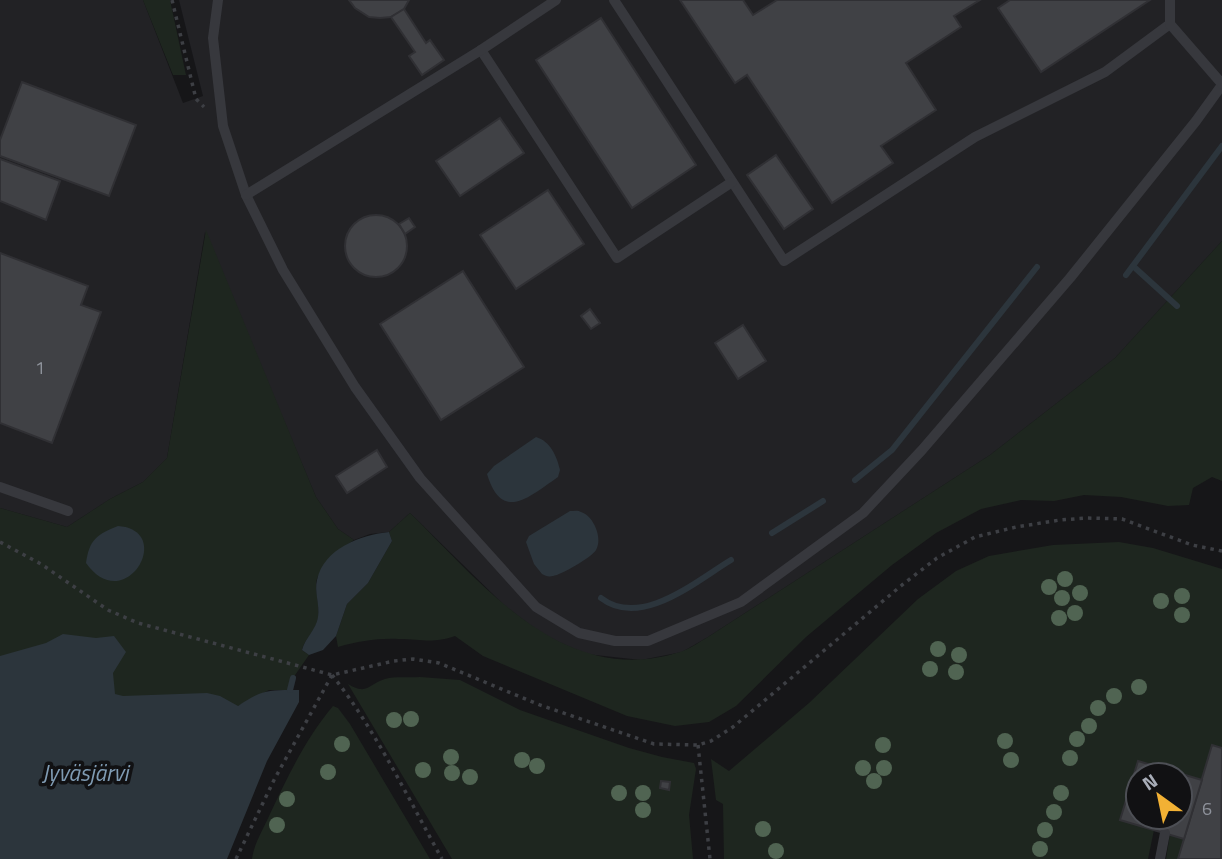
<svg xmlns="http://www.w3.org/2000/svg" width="1222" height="859" font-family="'Titillium Web',sans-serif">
  <rect width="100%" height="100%" fill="#161618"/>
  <polygon fill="#222225" points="0,0 143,0 183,103 203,96 179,0 1222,0 1222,241 1115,358 990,455 708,637 682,652 641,660 586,654 543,635 504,605 410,513 389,532 370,534 354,540 338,529 316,497 205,232 167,458 143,482 110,499 67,527 0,508"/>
  <g fill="#1e261f">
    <polygon points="143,0 170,0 186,75 173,75"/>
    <path d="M 206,230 L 316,497 L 338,529 L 354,540 C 341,548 317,568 316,584 C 316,597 321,610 317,622 C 314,633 305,638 302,650 L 309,655 L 293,678 L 290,690 L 269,690 L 238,706 L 0,859 L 0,508 L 67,527 L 110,499 L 143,482 L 167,458 Z"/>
    <path d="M 1222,241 L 1222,481 L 1212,477 L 1193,488 L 1189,505 L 1168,506 L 1121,497 L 1084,495 L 1054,501 L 1021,500 L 981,509 L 936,533 L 892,565 L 806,637 L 736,706 L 709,722 L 675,726 L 627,716 L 483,656 L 455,636 C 432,644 422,639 399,639 C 378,638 359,641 338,647 L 336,636 L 347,604 L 368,583 L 392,541 L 389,532 L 410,513 C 484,585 563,689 680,652 C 690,649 699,642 708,637 L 990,455 L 1115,358 Z"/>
    <polygon points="1119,542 1153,548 1222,569 1222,748 1212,745 1202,780 1137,762 1121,820 1154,830 1148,859 724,859 723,804 716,800 711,759 729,771 809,703 918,599 956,571 989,556 1053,545"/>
    <path d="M 420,677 L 460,680 L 520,710 L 629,748 L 662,757 L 694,763 L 696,769 L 689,815 L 693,859 L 452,859 L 348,684 C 368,696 368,684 385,679 C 395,676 409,678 420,677 Z"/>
    <path d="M 333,706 L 338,708 L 350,724 L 430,859 L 252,859 C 254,843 264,828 270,814 C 288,776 306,738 333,706 Z"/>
    <polygon points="1170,834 1184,839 1178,859 1166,859"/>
  </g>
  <g fill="#2c353c">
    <path d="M 536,437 C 550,441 557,456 560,470 L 558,477 C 529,497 502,523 487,474 L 494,466 Z"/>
    <path d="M 570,511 C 574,511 578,510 581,512 C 594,516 603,539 596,550 C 592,557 561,575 553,576 C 548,577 546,576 542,574 L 534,564 L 526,542 L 529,536 Z"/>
    <path d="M 118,526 C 176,530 125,618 86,563 C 89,540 97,534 118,526 Z"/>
    <path d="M 389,532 L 392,541 L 368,583 L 347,604 L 336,636 L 323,650 L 309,655 L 302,650 C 305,638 316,630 318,617 C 320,605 314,591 317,580 C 324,548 361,535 389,532 Z"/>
    <path d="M 63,634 L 96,638 L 114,636 L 126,652 L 113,673 L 115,694 L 123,696 L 207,693 L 220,696 L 238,706 C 263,689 269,690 299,690 L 299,702 L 267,761 L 227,859 L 0,859 L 0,656 L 46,643 Z"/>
  </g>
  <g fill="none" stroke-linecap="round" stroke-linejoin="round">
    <g stroke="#2c353c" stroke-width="6">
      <polyline points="1133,266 1177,306"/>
      <polyline points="1126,275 1222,146"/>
      <polyline points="855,480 892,450 1037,267"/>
      <polyline points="772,533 823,501"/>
      <path d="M 601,598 C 641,629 696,581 731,560"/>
      <polyline points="290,690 293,678"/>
    </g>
  </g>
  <g fill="#404145" stroke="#303034" stroke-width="2" fill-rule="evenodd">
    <polygon points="349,0 409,0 404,9 391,17 380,18 369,17 355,8"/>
    <polygon points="680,0 743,0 753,15 777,0 980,0 954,16 961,27 906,63 936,110 881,146 893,163 832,203 747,75 735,83"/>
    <polygon points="1010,0 1150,0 1041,72 998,8"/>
    <polygon points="404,9 426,43 430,40 444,60 422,75 409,56 415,52 391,17"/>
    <polygon points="601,18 696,165 632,208 536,60"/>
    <polygon points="22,82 136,125 109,196 0,156 0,140"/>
    <polygon points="500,118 524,153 460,196 436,161"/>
    <polygon points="776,155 813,209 784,229 747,175"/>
    <polygon points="0,159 60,181 46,220 0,201"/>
    <polygon points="548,190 584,244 516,289 480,235"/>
    <circle cx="376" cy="246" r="31"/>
    <polygon points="409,218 415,227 405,234 399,224"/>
    <polygon points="0,253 88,286 81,305 101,312 52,443 0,423"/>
    <polygon points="463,271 524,367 441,420 380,324"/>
    <polygon points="590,309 600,323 591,329 581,316"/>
    <polygon points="743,325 766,361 738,379 715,343"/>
    <polygon points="377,450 387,467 347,493 336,476"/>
    <polygon points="1212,745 1222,748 1221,859 1178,859"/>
    <path d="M 1138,761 L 1202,780 L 1184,839 L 1120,820 ZM 1138,775 L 1180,775 L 1180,817 L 1138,817 Z"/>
    <polygon points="661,781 670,782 669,790 660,788"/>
  </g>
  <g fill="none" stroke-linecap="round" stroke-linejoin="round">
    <g stroke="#3d3f44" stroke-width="3.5" stroke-dasharray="3.5 5" stroke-linecap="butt">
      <polyline points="172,0 196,99 204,107"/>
      <polyline points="0,542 41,564 108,610 138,623 295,665 332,675 394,661 413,659 439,663 540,705 654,744 698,745 711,741 733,727 902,585 937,558 975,537 1016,527 1060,520 1087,518 1122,519 1192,545 1222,551"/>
      <path d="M 332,675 C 374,727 409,800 442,859"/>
      <polyline points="698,745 710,859"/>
      <polyline points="236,859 274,780 332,675"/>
    </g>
    <g stroke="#37383d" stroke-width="10">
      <polyline points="218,0 213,38 223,126 246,195 283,270 355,387 420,478 536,607 579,633 615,641 648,641 741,602 863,513 922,450 1070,278 1196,121 1222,85"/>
      <polyline points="614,0 784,261 975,137 1105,72 1170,24"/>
      <polyline points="1170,0 1170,24 1222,84"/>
      <polyline points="481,50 617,258 732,182"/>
      <polyline points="246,195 481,50 556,0"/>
      <polyline points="0,487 68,511"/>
      <polyline points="1160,859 1165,833"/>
    </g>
  </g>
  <g fill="#506452">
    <circle cx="1065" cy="579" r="8"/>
    <circle cx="1049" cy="587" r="8"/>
    <circle cx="1080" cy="593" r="8"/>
    <circle cx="1182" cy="596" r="8"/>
    <circle cx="1062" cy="598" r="8"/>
    <circle cx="1161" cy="601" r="8"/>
    <circle cx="1075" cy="613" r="8"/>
    <circle cx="1182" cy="615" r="8"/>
    <circle cx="1059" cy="618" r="8"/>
    <circle cx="938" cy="649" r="8"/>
    <circle cx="959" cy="655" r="8"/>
    <circle cx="930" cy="669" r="8"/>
    <circle cx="956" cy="672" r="8"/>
    <circle cx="1139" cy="687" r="8"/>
    <circle cx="1114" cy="696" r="8"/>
    <circle cx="1098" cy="708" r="8"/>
    <circle cx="411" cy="719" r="8"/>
    <circle cx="394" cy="720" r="8"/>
    <circle cx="1089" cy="726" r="8"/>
    <circle cx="1077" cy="739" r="8"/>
    <circle cx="1005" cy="741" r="8"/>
    <circle cx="342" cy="744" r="8"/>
    <circle cx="883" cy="745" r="8"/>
    <circle cx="451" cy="757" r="8"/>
    <circle cx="1070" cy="758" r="8"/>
    <circle cx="522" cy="760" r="8"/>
    <circle cx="1011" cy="760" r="8"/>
    <circle cx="537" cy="766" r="8"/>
    <circle cx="863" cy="768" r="8"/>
    <circle cx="884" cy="768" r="8"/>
    <circle cx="423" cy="770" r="8"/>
    <circle cx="328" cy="772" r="8"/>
    <circle cx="452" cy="773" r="8"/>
    <circle cx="470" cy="777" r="8"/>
    <circle cx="874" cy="781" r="8"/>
    <circle cx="619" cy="793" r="8"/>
    <circle cx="643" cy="793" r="8"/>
    <circle cx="1061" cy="793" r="8"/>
    <circle cx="287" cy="799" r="8"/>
    <circle cx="643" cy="810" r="8"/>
    <circle cx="1054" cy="812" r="8"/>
    <circle cx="277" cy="825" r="8"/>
    <circle cx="763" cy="829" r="8"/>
    <circle cx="1045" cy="830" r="8"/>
    <circle cx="1040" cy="849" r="8"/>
    <circle cx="776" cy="851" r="8"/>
  </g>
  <g text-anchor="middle" stroke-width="7" stroke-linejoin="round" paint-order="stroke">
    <g font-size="18" fill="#8e929b">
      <text x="40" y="374">1</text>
      <text x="1207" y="815">6</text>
    </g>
    <g font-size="23" font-style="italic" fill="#7f9bb3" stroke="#111113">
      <text x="85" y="781">Jyväsjärvi</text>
    </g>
  </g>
  <g transform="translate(1159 796) rotate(327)"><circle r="33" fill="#111113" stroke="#4d4f55" stroke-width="2"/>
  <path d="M0-5L12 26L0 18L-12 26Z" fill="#f2b134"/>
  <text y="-10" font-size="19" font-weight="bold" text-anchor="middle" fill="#a8adb8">N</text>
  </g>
</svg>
